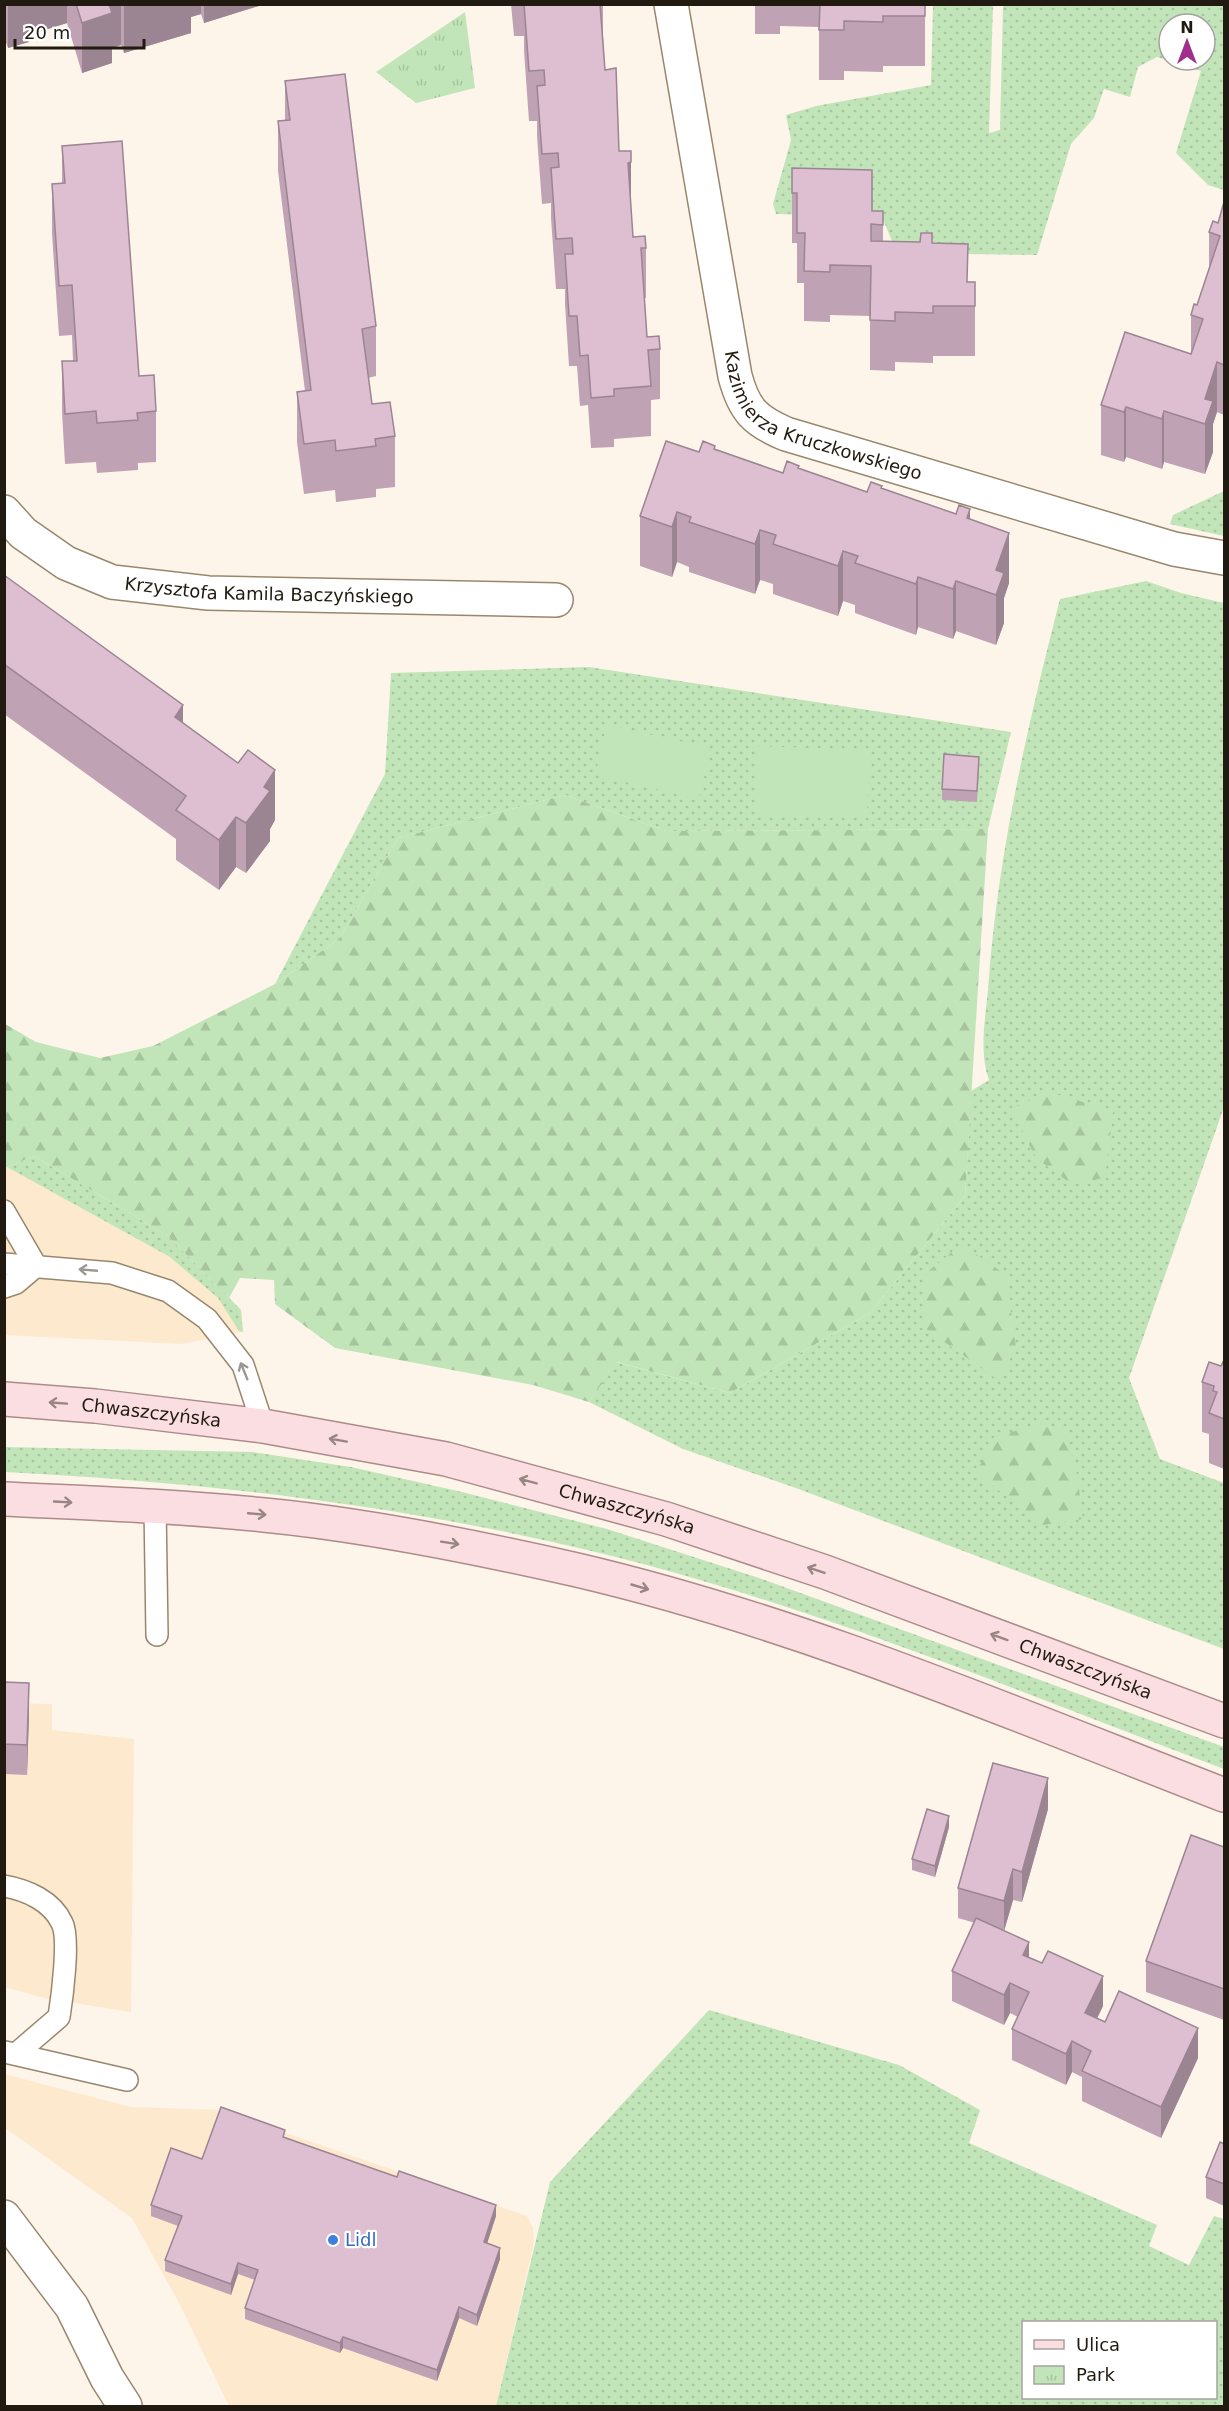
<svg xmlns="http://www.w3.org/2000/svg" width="1229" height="2411" font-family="'DejaVu Sans',sans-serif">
  <defs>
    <pattern id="grass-dots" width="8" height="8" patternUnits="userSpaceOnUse" patternTransform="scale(1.5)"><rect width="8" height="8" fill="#c1e5b9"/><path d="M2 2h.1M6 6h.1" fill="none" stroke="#a6c49e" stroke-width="1.8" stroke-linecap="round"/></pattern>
    <pattern id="forest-firs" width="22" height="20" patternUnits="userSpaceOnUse" patternTransform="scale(1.5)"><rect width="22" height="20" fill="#c1e5b9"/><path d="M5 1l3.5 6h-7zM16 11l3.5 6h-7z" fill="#a6c49e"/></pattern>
    <pattern id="park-tufts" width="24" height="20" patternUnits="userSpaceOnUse" patternTransform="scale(1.5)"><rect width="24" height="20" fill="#c1e5b9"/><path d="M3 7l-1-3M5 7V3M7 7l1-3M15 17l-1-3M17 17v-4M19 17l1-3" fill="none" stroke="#a6c49e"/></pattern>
  </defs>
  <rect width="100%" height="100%" fill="#fdf5ea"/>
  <g fill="#fde9cd">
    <polygon points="4,1139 168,1236 241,1310 243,1332 181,1344 5,1335"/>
    <polygon points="4,1703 52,1704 52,1730 134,1739 131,2012 44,1998 5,1987"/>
    <polygon points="4,2074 131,2107 219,2110 527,2216 533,2228 534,2243 496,2406 229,2406 179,2303 132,2218 5,2128"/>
  </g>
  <g fill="url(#grass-dots)" fill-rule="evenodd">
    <path d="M 933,5 L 993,5 L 989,133 L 1000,130 L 1003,5 L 1224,5 L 1224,190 L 1208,185 L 1176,153 L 1201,71 L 1157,57 L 1138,67 L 1130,97 L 1104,89 L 1094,118 L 1071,144 L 1037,255 L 897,253 L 882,217 L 776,214 L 773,204 L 791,140 L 786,115 L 816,106 L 931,85 ZM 1169,24 L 1205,24 L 1205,60 L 1169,60 Z"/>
    <polygon points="1224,491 1224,536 1170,524 1173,515"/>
    <path d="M 1146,581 L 1181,593 L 1224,603 L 1224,1107 L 1129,1378 L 1160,1459 L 1224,1483 L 1224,1649 L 793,1487 L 683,1449 L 589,1402 L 616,1362 L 730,1393 L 870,1313 L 965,1196 L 971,1091 L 989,1080 C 979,1052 985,1020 988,990 C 997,858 1027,727 1060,599 Z"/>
    <polygon points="589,667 1011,732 988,829 666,831 565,795 398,838 339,939 275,984 385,774 391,673"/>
    <polygon points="34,1156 168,1236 241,1310 243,1332 239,1331 218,1298 170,1257 7,1167"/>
    <path d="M 4,1447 L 253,1452 L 351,1467 L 462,1492 L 607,1529 L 762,1579 L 1224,1747 L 1224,1769 C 1013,1689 803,1601 583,1549 C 393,1504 199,1482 5,1472 Z"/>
    <path d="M 709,2010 L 899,2065 L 980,2110 L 969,2143 L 1157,2225 L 1149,2246 L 1189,2265 L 1214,2216 L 1224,2219 L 1224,2406 L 496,2406 L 550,2182 ZM 1216,2322 L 1216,2398 L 1024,2398 L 1024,2322 Z"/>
  </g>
  <g fill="url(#forest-firs)">
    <polygon points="565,795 666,831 988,829 965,1196 870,1313 730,1393 617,1362 589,1402 533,1385 335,1348 275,1304 274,1280 240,1278 229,1298 168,1236 34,1156 7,1167 5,1165 5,1024 36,1042 100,1058 153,1046 275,984 339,939 398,838"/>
    <polygon points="1049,1092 1113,1111 1105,1178 1070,1183 1036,1158 1011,1108"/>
    <polygon points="962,1244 1006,1275 1016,1348 998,1380 922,1326 926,1273"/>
    <polygon points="1041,1424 1065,1430 1076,1468 1083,1519 1043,1525 976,1473 994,1437"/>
  </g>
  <polygon fill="url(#park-tufts)" points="465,12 475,88 416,103 376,72"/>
  <g fill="#c1e5b9">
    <polygon points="607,725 711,748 699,799 595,775"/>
    <polygon points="757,746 870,750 867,818 755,815"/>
  </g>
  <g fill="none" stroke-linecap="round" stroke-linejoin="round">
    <g stroke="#99876d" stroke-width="24">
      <g id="lane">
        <polyline points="4,1211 36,1266 16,1283 4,1287"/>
        <polyline points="4,1264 112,1273 168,1291 207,1319 243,1365 263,1426"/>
        <polyline points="155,1506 157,1635"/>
        <path d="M 4,1886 C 27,1890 52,1901 62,1923 C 70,1938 62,1998 59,2017 L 16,2054"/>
        <polyline points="5,2052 127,2080"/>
      </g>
    </g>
    <g stroke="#99876d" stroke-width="36">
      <g id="street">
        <path id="s1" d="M 671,4 L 735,376 C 744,410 755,421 786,434 L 1174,549 L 1224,558"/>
        <path id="s2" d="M 4,512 L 23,533 L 66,563 L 112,582 L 208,593 L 556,600"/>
        <polyline points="4,2217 72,2307 107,2378 125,2406"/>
      </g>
    </g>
    <g stroke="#ad8b8b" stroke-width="36">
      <g id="primary">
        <path id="s3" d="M 4,1399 L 95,1406 L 263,1426 L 446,1459 L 666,1519 L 825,1572 L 1224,1721"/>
        <path d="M 4,1499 C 91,1503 178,1506 264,1515 C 368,1525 476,1547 577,1570 C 799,1622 1012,1713 1224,1795"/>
      </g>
    </g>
    <use href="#lane" stroke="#fff" stroke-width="21"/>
    <use href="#street" stroke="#fff" stroke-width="33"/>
    <use href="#primary" stroke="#fbdee1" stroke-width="33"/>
  </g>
  <g fill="#bfa3b4">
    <polygon points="4,4 265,4 204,23 201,14 191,17 191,33 124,53 121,45 112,48 112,63 82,73 67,23 29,35 29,42 8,48 4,37"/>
    <polygon points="511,4 603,4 603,35 605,70 619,151 631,209 633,237 646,248 646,298 644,298 647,337 660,349 660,399 651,400 651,436 614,439 614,447 591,448 588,405 580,406 577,366 569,366 565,304 565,289 556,289 551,218 551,203 542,204 537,136 537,121 529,121 524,51 524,36 514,36"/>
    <polygon points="755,4 925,4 925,66 883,66 883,72 844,71 844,80 819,80 819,27 780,26 780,34 755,34"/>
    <polygon points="285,81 376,326 376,376 368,378 372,404 395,436 395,487 376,489 376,497 336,502 335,490 304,494 297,442 297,392 305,391 278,171 278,121 285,120"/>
    <polygon points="62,146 139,376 156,411 156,462 138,463 138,470 97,473 96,462 65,464 62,412 62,361 73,361 72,335 59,336 52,234 52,184 62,184"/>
    <polygon points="792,168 872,211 883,211 883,242 932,243 968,282 975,282 975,356 933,356 933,363 895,362 895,371 870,370 870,316 830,315 830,322 804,321 804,283 797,283 797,243 792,243"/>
    <polygon points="1224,202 1224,415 1217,412 1213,424 1213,452 1205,474 1164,462 1162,469 1126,457 1124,462 1101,455 1101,405 1191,353 1191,315 1197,305 1209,269 1209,232 1218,223"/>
    <polygon points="715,449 783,473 799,468 867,492 882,488 970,519 1009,583 1004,598 1004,623 996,645 956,631 953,639 918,627 916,635 855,613 855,605 843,601 838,616 773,594 773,584 760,580 755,594 689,572 689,567 677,562 672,577 640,566 640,516 699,452"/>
    <polygon points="4,575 183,724 275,820 270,829 270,841 246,873 236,867 219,890 176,860 176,839 4,714"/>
    <polygon points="979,768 977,802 942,800 942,789"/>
    <polygon points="1224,1363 1224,1469 1209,1463 1209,1434 1202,1432 1202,1382"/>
    <polygon points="4,1682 29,1713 27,1775 4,1774"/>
    <polygon points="1048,1809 1022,1902 1013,1900 1004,1931 1029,1958 1103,2006 1097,2018 1198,2058 1161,2138 1082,2101 1082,2077 1072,2072 1066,2085 1012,2060 1012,2029 1018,2017 1010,2013 1004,2025 952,2001 952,1971 975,1923 958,1918 958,1888"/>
    <polygon points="949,1827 935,1877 912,1870 912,1859"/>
    <polygon points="1224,1847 1224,2020 1146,1992 1146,1961"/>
    <polygon points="285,2137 496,2216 487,2243 500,2259 477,2326 459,2318 437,2381 343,2348 340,2353 245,2319 245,2308 255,2280 238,2274 231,2295 165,2271 165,2260 178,2226 151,2216 151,2205 202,2159"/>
    <polygon points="1224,2144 1224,2206 1206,2198 1206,2177"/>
  </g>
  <g fill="#9b8592">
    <polygon points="8,4 67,4 67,23 29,35 29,42 8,48"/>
    <polygon points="107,4 121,4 121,45 112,48 112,63 82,73 82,23"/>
    <polygon points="124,4 201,4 201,14 191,17 191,33 124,53"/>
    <polygon points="204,4 265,4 204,23"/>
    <polygon points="631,162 631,212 628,163"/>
    <polygon points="1217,362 1217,412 1213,424 1213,452 1205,474 1205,399"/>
    <polygon points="1126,407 1126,457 1124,462 1124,412"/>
    <polygon points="1164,411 1164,462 1162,469 1162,419"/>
    <polygon points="970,509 970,559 967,518"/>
    <polygon points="677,512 677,562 672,577 672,527"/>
    <polygon points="760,530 760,580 755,594 755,544"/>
    <polygon points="1009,533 1009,583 1004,598 1004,623 996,645 996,570"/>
    <polygon points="843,551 843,601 838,616 838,566"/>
    <polygon points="918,577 918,627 916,635 916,584"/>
    <polygon points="956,581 956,631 953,639 953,589"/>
    <polygon points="183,705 183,755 175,717"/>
    <polygon points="275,770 275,820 270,829 270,841 246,873 246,823 264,787"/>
    <polygon points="236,817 236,867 219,890 219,840"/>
    <polygon points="29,1683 29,1713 27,1775 27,1745"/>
    <polygon points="1048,1778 1048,1809 1022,1902 1022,1872"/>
    <polygon points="949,1816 949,1827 935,1877 935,1866"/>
    <polygon points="1013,1869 1013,1900 1004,1931 1004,1901"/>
    <polygon points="1029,1942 1029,1972 1023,1955"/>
    <polygon points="1103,1976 1103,2006 1085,2043 1085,2013"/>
    <polygon points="1010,1983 1010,2013 1004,2025 1004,1995"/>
    <polygon points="1198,2028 1198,2058 1161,2138 1161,2107"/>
    <polygon points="1072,2041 1072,2072 1066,2085 1066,2054"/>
    <polygon points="496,2205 496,2216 484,2253 484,2242"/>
    <polygon points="500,2248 500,2259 477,2326 477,2315"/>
    <polygon points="238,2263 238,2274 231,2295 231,2284"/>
    <polygon points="459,2307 459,2318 437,2381 437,2370"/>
    <polygon points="343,2337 343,2348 340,2353 340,2343"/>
  </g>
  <g fill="#debed1" stroke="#9b8592" stroke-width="1.5">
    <polygon points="76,4 109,4 112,13 82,23"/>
    <polygon points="524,4 600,4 605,70 616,68 619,151 631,151 631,162 628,163 633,237 645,236 646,248 641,248 647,337 659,336 660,349 648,350 651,386 614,389 614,396 591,398 588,355 580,356 577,316 569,316 565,254 573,254 572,238 556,239 551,168 559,167 558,153 542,154 537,86 545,85 544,70 529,71"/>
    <polygon points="820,4 925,4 925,16 883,16 883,22 844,21 844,30 819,30"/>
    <polygon points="345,74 376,326 362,329 372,404 390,402 395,436 375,439 376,446 336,451 335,440 304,444 297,392 311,390 278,121 290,120 285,81"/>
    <polygon points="122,141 139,376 154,375 156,411 137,413 138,420 97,423 96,411 65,414 62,361 77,361 72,285 59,286 52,184 65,183 62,146"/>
    <polygon points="792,168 872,170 872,211 883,211 883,225 871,224 871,241 920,242 921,233 932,233 932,243 968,244 967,282 975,282 975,306 933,306 933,313 895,312 895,321 870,320 871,266 830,265 830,272 804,271 805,233 797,233 797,193 792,193"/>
    <polygon points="1224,202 1224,365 1217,362 1205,399 1213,401 1205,424 1164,411 1162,419 1126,407 1124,412 1101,405 1125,332 1191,354 1203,319 1191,315 1194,304 1197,305 1220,236 1209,232 1213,221 1218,223"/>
    <polygon points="666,441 699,452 703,441 715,446 714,449 783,473 787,461 799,466 798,468 867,492 871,482 882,486 881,488 956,514 959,505 970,509 967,518 1009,533 996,570 1004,573 996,595 956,581 953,589 918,577 916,584 855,563 858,556 843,551 838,566 773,544 776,535 760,530 755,544 689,522 691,517 677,512 672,527 640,516"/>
    <polygon points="4,575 183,705 175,717 238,763 248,750 275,770 264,787 270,791 246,823 236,817 219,840 176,810 186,796 4,664"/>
    <polygon points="944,754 979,757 977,791 942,789"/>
    <polygon points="1209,1362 1221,1366 1223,1362 1224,1363 1224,1419 1209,1413 1217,1392 1213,1391 1214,1386 1202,1382"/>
    <polygon points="4,1682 29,1683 27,1745 4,1744"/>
    <polygon points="993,1763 1048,1778 1022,1872 1013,1869 1004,1901 958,1888"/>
    <polygon points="927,1809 949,1816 935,1866 912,1859"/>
    <polygon points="1191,1835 1224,1847 1224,1989 1146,1961"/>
    <polygon points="976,1918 1029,1942 1023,1955 1042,1963 1048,1951 1103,1976 1085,2013 1105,2022 1119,1991 1198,2028 1161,2107 1082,2071 1091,2051 1072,2041 1066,2054 1012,2029 1029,1992 1010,1983 1004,1995 952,1971"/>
    <polygon points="221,2107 285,2130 283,2137 397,2177 399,2171 496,2205 484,2242 500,2248 477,2315 459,2307 437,2370 343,2337 340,2343 245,2308 258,2270 238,2263 231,2284 165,2260 182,2216 151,2205 171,2148 202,2159"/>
    <polygon points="1220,2142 1224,2144 1224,2184 1206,2177"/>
  </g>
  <defs><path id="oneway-shaft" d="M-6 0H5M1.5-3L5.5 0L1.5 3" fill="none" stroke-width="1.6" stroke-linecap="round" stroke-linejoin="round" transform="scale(1.5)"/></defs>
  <g stroke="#9b9893">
    <use href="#oneway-shaft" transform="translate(88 1270) rotate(-175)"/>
    <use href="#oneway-shaft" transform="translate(244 1371) rotate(-112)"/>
  </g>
  <g stroke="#998683">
    <use href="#oneway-shaft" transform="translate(58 1403) rotate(-176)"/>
    <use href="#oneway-shaft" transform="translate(338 1440) rotate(-170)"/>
    <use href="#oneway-shaft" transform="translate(528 1481) rotate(-165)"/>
    <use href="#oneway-shaft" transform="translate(63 1502) rotate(3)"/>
    <use href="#oneway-shaft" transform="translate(257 1514) rotate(5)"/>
    <use href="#oneway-shaft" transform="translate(450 1543) rotate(9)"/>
    <use href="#oneway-shaft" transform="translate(816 1570) rotate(-161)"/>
    <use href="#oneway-shaft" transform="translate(640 1587) rotate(16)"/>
    <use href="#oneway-shaft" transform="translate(999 1637) rotate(-160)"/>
  </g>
  <circle fill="#3f7fe0" stroke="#fff" stroke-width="2" cx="333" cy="2240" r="6"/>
  <g text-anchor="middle" stroke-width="4.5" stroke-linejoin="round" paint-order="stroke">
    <g font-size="18" fill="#211a10" stroke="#fff">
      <text dy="6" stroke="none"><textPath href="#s1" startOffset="476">Kazimierza Kruczkowskiego</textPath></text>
      <text dy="6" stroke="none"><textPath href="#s2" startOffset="288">Krzysztofa Kamila Baczyńskiego</textPath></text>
      <text dy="6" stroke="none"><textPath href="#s3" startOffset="148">Chwaszczyńska</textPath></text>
      <text dy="6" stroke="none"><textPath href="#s3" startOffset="634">Chwaszczyńska</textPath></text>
      <text dy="6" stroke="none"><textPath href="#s3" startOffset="1120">Chwaszczyńska</textPath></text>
    </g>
    <g font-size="18" fill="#366cbe" stroke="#fff" text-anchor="start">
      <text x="345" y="2246">Lidl</text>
    </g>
  </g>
  <rect width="1229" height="2411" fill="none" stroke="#211a10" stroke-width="12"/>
  <rect x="1022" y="2321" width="195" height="78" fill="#ffffff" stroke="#a6a39f" stroke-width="1.5"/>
  <rect x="1034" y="2340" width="30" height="9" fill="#fbdee1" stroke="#a6a39f" stroke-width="1.5"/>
  <text x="1076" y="2351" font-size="18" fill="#211a10">Ulica</text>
  <rect x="1034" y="2366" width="30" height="18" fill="url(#park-tufts)" stroke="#a6a39f" stroke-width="1.5"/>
  <text x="1076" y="2381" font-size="18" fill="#211a10">Park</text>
  <g transform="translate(1187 42)"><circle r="28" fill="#ffffff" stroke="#a6a39f" stroke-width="1.5"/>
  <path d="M0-4.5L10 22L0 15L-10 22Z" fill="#a02f8c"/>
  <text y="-9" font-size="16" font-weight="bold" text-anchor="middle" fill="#211a10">N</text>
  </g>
  <path d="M15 39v9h129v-9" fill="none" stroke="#211a10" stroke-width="3"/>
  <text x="24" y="39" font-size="18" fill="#211a10" stroke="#ffffff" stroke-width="4.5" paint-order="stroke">20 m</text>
</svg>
